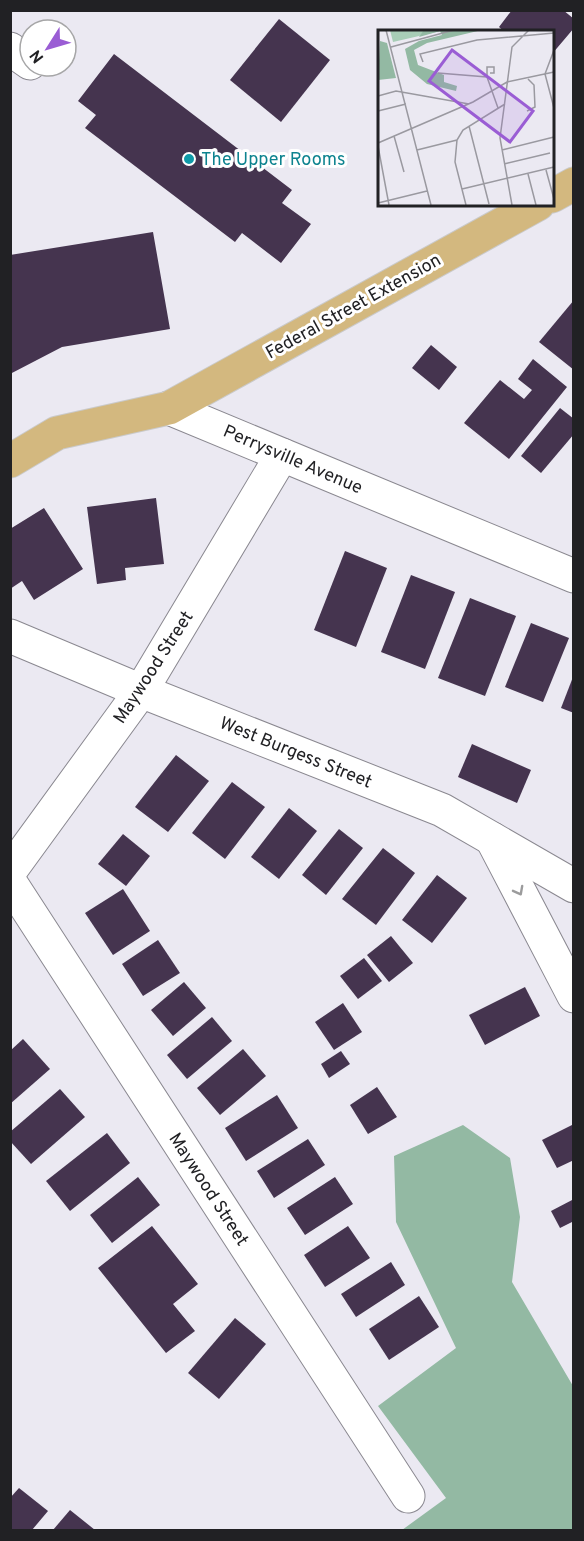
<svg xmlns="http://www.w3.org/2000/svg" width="584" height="1541" font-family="Overpass,sans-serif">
  <rect width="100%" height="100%" fill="#ebe9f2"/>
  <polygon fill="#93b9a3" points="463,1125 510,1158 520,1217 512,1282 573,1386 573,1530 402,1530 446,1498 378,1406 456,1348 396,1222 394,1156"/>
  <g fill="#45344f">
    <polygon points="512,10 563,10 574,19 574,28 552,54 552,32 505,32 499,27"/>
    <polygon points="279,19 330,60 281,122 230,80"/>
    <polygon points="114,54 292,190 282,203 311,224 281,263 242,233 235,242 85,128 96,115 78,101"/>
    <polygon points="153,232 170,329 62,347 10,374 10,255"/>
    <polygon points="574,300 574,370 539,342"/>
    <polygon points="431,345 457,367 439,390 412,368"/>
    <polygon points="533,359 567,387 509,459 464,423 500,380 524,399 532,390 518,379"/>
    <polygon points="560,408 574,419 574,434 541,473 521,456"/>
    <polygon points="156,498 164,564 125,568 126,580 97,584 87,507"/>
    <polygon points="44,508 83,569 34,600 22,581 10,589 10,529"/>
    <polygon points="345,551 387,568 356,647 314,630"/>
    <polygon points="411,575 455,592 425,669 381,652"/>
    <polygon points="470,598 516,616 485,696 438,678"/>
    <polygon points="531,623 569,638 543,702 505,687"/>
    <polygon points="573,677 574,677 574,713 561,708"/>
    <polygon points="472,744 531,770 517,803 458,777"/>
    <polygon points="176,755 209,781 168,832 135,807"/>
    <polygon points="232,782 265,807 225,859 192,833"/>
    <polygon points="289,808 317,831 279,879 251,857"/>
    <polygon points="339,829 363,848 326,895 302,875"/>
    <polygon points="123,834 150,856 126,886 98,864"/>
    <polygon points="383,848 415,873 376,925 342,899"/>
    <polygon points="437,875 467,898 432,943 402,920"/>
    <polygon points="123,889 150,931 113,955 85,913"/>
    <polygon points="391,936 413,963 389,982 367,955"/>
    <polygon points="158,940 180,973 143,996 122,964"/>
    <polygon points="364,958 382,981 358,999 340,976"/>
    <polygon points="184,982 206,1008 173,1036 151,1010"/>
    <polygon points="525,987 540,1016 485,1045 469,1015"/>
    <polygon points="343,1003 362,1032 334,1050 315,1022"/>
    <polygon points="212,1017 232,1041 187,1079 167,1055"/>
    <polygon points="23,1039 50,1069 10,1104 10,1051"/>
    <polygon points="243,1049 266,1076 220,1115 197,1088"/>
    <polygon points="341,1051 350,1064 329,1078 321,1064"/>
    <polygon points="377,1087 397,1117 368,1134 350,1105"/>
    <polygon points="60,1089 85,1117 31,1164 10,1141 10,1132"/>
    <polygon points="277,1095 298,1128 246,1161 225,1128"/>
    <polygon points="574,1124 574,1160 557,1168 542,1140"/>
    <polygon points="107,1133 130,1163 70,1211 46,1181"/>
    <polygon points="308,1139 325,1165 274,1198 257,1171"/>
    <polygon points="138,1177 160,1205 112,1243 90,1215"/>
    <polygon points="335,1177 353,1204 305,1235 287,1208"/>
    <polygon points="574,1199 574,1221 560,1228 551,1211"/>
    <polygon points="152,1226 198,1284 173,1304 195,1331 166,1353 98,1268"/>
    <polygon points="348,1226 370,1258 325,1287 304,1255"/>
    <polygon points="391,1262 405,1285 356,1317 341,1294"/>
    <polygon points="419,1296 439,1327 389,1360 369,1329"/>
    <polygon points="235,1318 266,1344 219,1399 188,1373"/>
    <polygon points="19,1488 48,1511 32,1530 10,1530 10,1498"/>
    <polygon points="70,1510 95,1530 53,1530"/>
  </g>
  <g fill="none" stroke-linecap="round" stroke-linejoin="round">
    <g stroke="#8a8890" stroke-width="35">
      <g id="minor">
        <polyline points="10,49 30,63"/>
        <polyline points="169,408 574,576"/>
        <polyline points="10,636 141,691 442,810 574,886"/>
        <polyline points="492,839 574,996"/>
        <polyline points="10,871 141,691 282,455"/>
        <polyline points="10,882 408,1496"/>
      </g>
    </g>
    <g stroke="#cacaca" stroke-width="35">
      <g id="major">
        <polyline points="552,196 574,184"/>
        <polyline points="10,461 57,433 169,408 538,204"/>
      </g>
    </g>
    <use href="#minor" stroke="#fff" stroke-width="33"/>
    <use href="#major" stroke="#d3b87f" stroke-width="33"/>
  </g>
  <defs><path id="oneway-chevron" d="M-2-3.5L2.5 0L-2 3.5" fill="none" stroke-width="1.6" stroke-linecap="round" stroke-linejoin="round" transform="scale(1.5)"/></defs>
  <use stroke="#9b9b9c" href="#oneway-chevron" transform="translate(519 891) rotate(62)"/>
  <circle fill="#0f9aa8" stroke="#fff" stroke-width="2" cx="189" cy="159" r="6"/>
  <g text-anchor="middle" stroke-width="6" stroke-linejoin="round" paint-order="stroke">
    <g font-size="18" fill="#0d838f" stroke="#fff" text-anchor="start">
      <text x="201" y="165">The Upper Rooms</text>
    </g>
    <g font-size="18" fill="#212124" stroke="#fff">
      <text transform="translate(353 306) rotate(-29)" y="6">Federal Street Extension</text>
      <text transform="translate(293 459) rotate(23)" y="6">Perrysville Avenue</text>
      <text transform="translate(153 667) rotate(-57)" y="6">Maywood Street</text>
      <text transform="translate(296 752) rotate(22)" y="6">West Burgess Street</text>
      <text transform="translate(209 1189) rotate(57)" y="6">Maywood Street</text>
    </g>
  </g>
  <g transform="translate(378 30)">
    <rect width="176" height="176" fill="#ebe9f2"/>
    <path d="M 12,0 L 67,0 L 15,12 Z" fill="#a8cdb7"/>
    <path d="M 46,0 L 104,0 L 49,13 L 36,20 L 40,35 L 66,45 L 66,52 L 79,56 L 78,61 L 49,54 L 32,40 L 27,19 L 41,11 L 64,5 L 62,1 L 41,7 ZM 2,11 L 9,13 L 18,48 L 0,50 Z" fill="#93b9a3"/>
    <path fill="none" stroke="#9a99a0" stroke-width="1.5" d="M 8,0 L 53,175M 13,17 L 76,0M 176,20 L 167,44 L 176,78M 45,32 L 42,24 L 99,10 L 176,3M 60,43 L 109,47 L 120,78M 109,47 L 109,37 L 116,37 L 116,43 L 112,43M 0,66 L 18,61 L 91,74M 0,81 L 28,74M 149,81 L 157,77 L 156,55 L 150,49M 91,96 L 111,174M 16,106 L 26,142M 0,113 L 95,72 L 129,52 L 176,42M 0,116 L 11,175M 39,120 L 79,110M 124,120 L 176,107M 126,134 L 172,123M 168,140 L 176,169M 150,144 L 158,175M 84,159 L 176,137M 0,173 L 49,161M 88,175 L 77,132 L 79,110 L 85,100 L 127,74M 134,175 L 122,108 L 134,17 L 151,0"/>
    <path fill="#9a5dd4" fill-opacity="0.15" stroke="#9a5dd4" stroke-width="3" d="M 74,20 L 155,81 L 132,112 L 51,51 Z"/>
    <rect width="176" height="176" fill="none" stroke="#212124" stroke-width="3"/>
  </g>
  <rect width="584" height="1541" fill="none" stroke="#212124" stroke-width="24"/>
  <g transform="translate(48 48) rotate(233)"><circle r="28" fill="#ffffff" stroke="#a6a6a7" stroke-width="1.5"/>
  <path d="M0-4.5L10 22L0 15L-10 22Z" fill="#9a5dd4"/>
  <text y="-9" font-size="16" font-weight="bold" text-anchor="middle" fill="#212124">N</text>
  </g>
</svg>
